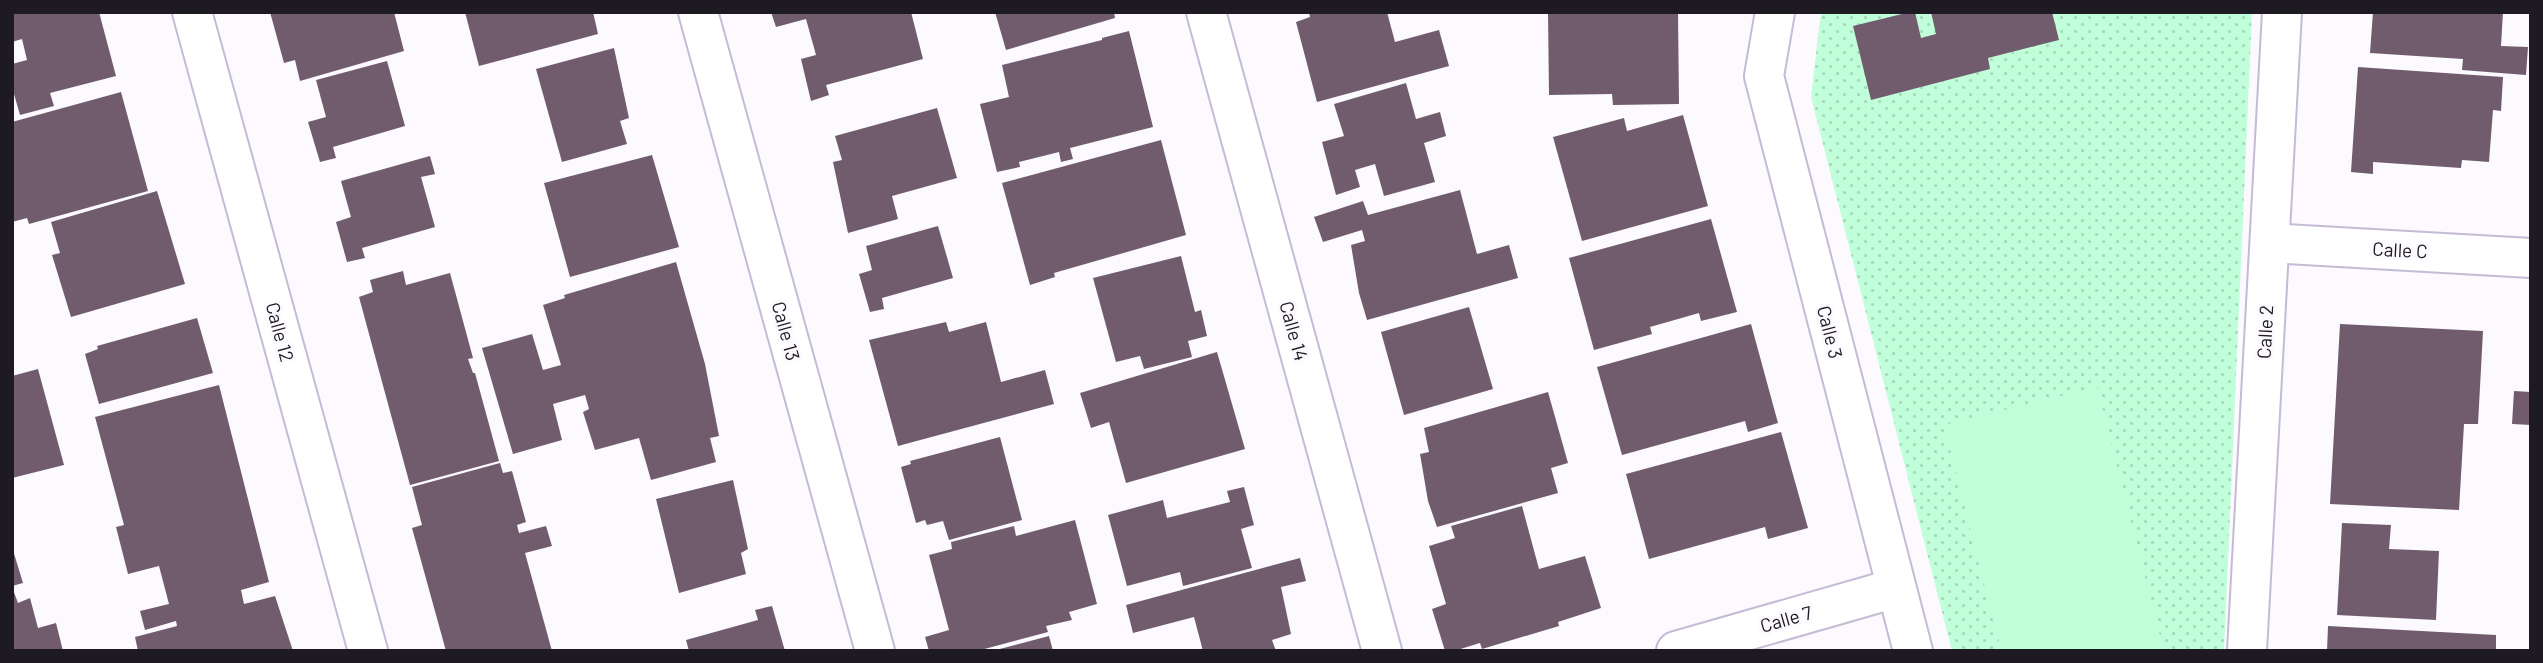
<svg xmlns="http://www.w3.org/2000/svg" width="2543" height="663" font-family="Barlow,sans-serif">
  <defs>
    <pattern id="grass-dots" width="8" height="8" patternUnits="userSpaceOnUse" patternTransform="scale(1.75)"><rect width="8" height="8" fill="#c1feda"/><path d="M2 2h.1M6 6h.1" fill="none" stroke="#a5d9bb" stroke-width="1.8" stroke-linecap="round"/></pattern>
  </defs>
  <rect width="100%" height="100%" fill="#fcfaff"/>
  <polygon fill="url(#grass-dots)" points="1822,12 2252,12 2224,651 1952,651 1811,97 1820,19"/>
  <polygon fill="#c1feda" points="2097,387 2163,648 2153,651 2001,651 1944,425"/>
  <g fill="#705c6c">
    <polygon points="12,12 99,12 116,76 50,93 54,106 20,115 12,87 12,64 27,60 22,39 12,42"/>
    <polygon points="270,12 394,12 404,51 300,81 295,60 284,63"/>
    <polygon points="465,12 593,12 598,34 479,66"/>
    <polygon points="771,12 911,12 923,59 826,85 829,95 811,101 801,59 816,55 806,19 776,27"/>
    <polygon points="995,12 1114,12 1115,18 1006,50"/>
    <polygon points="1309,12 1387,12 1395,42 1439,30 1449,66 1317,102 1296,22 1310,17"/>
    <polygon points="1548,12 1678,12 1679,104 1613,105 1612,94 1549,95"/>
    <polygon points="1910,12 1915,12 1921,38 1936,34 1931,12 2052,12 2059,40 1988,58 1990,69 1871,100 1853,26"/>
    <polygon points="2373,12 2503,12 2501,46 2528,47 2526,75 2462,70 2463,59 2370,53"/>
    <polygon points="1129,31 1153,127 1070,148 1073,159 1061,162 1059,152 1019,162 1020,167 997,172 980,104 1009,97 1002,65 1102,40 1102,38"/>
    <polygon points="614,48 629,118 620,121 627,144 562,162 536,69"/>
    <polygon points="387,61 405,126 333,147 336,158 320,162 308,122 326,117 316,80"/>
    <polygon points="2358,67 2503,77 2501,111 2493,110 2489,162 2462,160 2461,168 2373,162 2373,174 2351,172"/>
    <polygon points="1406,83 1416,119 1440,112 1446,136 1424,143 1435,182 1384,196 1375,164 1355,170 1360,187 1336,195 1322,142 1344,136 1334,104"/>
    <polygon points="121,92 148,191 29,224 27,218 12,222 12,122"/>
    <polygon points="937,108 957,178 892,196 898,219 848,233 833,162 842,160 835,136"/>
    <polygon points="1683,115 1708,206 1582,241 1553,137 1624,118 1627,131"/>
    <polygon points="1161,140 1186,235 1054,273 1055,277 1030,285 1002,183"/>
    <polygon points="652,155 679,247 570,277 544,183"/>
    <polygon points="430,156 435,174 421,177 435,227 362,248 365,258 347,262 336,222 351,217 341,181"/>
    <polygon points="1460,190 1477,254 1509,245 1518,278 1367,320 1359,293 1351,245 1365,241 1362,230 1323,242 1314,217 1363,201 1368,215"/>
    <polygon points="157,191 185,284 71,317 52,255 60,253 51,222"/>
    <polygon points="1711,219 1737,312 1701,321 1699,313 1650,327 1652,334 1594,350 1569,258"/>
    <polygon points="938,226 953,278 882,298 884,309 870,312 859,274 872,270 866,246"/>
    <polygon points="1181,256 1195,312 1201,310 1207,336 1188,341 1192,357 1144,369 1140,356 1116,362 1093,278"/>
    <polygon points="676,262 705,364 719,436 710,438 716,462 651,480 639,438 595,450 583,412 589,409 585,395 553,404 562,440 513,454 482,348 532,334 543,370 561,365 543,305 565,298 564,295"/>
    <polygon points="403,271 406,285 450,273 473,358 468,359 473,373 475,373 499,461 410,485 359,297 373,292 370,280"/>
    <polygon points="1469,307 1493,389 1404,415 1381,332"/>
    <polygon points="197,318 213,373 99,404 85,354 98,349 97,346"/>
    <polygon points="946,322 949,332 986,322 1001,382 1045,370 1054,404 898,446 869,340"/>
    <polygon points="1751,324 1778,423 1748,432 1745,421 1622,455 1597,367"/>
    <polygon points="2340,324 2483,331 2478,424 2464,424 2459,510 2330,504"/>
    <polygon points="1217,352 1245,449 1126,483 1109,422 1091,428 1080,393"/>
    <polygon points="38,369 64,465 12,478 12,376"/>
    <polygon points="219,385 269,582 241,590 244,604 275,596 293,651 138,651 135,637 177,626 176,621 145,630 140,611 169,604 159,566 128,574 116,527 124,525 95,417"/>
    <polygon points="2514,391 2531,392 2531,425 2512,424"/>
    <polygon points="1548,392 1568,463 1551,468 1558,493 1437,527 1428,501 1420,454 1429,452 1424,428"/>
    <polygon points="1781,432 1808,528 1768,539 1765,527 1649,559 1626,474"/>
    <polygon points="1000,437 1022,520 949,540 943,521 927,525 925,520 916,523 901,467 911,464 910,461"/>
    <polygon points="500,463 503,473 512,471 526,522 517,525 519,533 546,526 552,546 525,553 552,651 446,651 412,528 422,525 412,487"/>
    <polygon points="733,480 748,549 741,553 746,574 679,593 656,499"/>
    <polygon points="1244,487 1254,525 1241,529 1252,568 1183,586 1180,572 1127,586 1108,515 1163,500 1167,518 1230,502 1227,491"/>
    <polygon points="1522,506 1539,569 1585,556 1601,608 1558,622 1559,626 1482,649 1480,643 1454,651 1445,651 1432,609 1446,604 1429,546 1455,538 1451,526"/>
    <polygon points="1075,520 1097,604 1069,612 1072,620 1046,626 1048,632 977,651 929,651 925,637 949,630 929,555 952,549 951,542 1014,526 1016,536"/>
    <polygon points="2342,523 2391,525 2389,549 2439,551 2436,620 2337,615"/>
    <polygon points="12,547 23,583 12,586"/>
    <polygon points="1300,558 1306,581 1281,587 1291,634 1272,640 1276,651 1203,651 1194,617 1133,633 1126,605"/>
    <polygon points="12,587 18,603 30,598 38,628 56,623 63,651 12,651"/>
    <polygon points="772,606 785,651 689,651 686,640 758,620 755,610"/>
    <polygon points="2328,626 2496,635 2496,651 2327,651"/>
    <polygon points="1049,636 1053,651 997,651 996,650"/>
  </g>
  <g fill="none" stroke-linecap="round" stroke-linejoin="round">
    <g stroke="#c5bbd4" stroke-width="42">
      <g id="minor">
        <polyline points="192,12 368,651"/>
        <polyline points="698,12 875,651"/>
        <polyline points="1206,12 1382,651"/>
        <polyline points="1775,12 1764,76 1913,651"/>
        <polyline points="2270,243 2531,258"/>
        <polyline points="1676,651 1896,588"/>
        <polyline points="2247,651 2282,12"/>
      </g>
    </g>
    <use href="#minor" stroke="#fff" stroke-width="38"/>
  </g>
  <g text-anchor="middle" stroke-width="7" stroke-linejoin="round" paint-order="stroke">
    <g font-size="19" fill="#1d1a22" stroke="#fcfaff">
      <text transform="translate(2400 250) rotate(3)" y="7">Calle C</text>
      <text transform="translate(786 331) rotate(75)" y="7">Calle 13</text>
      <text transform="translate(1294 331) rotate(75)" y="7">Calle 14</text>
      <text transform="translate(280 332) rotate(75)" y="7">Calle 12</text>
      <text transform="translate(1830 332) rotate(76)" y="7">Calle 3</text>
      <text transform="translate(2265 332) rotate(-87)" y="7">Calle 2</text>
      <text transform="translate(1786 619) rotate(-16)" y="7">Calle 7</text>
    </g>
  </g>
  <rect width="2543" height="663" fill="none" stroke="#1d1a22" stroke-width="28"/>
</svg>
